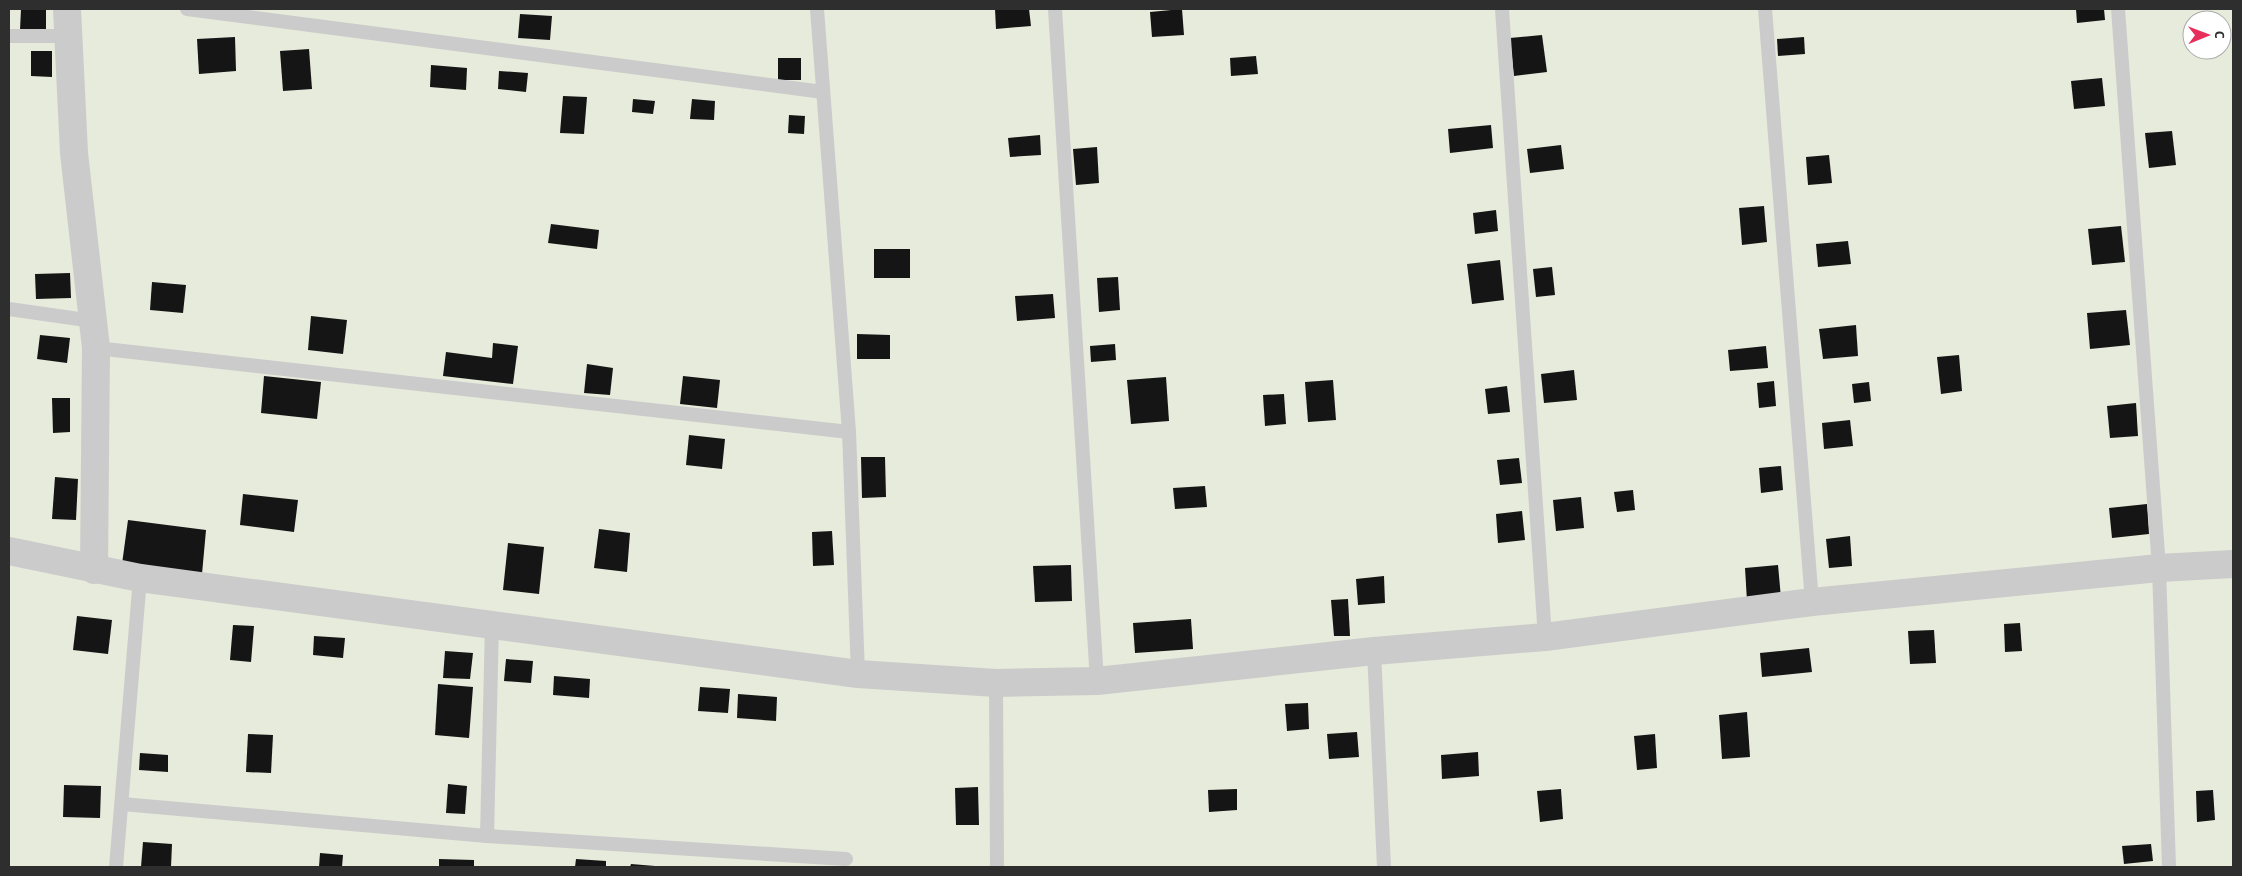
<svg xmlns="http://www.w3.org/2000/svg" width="2242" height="876" font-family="'Alegreya Sans',sans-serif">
  <rect width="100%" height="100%" fill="#fff"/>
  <path fill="#e6ebdb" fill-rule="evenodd" d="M 9,9 L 2233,9 L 2233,867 L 9,867 ZM 2192,20 L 2222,20 L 2222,50 L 2192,50 Z"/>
  <g fill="#151515">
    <polygon points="21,9 46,9 46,30 20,30"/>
    <polygon points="995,9 1029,9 1031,26 996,29"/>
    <polygon points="1182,9 1184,35 1152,37 1150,12"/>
    <polygon points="2076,9 2104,9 2105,20 2077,23"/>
    <polygon points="520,14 552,16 550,40 518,38"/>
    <polygon points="1542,35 1547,72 1514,76 1510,38"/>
    <polygon points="235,37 236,71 199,74 197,39"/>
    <polygon points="1804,37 1805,54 1778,56 1777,39"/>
    <polygon points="309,49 312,89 283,91 280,51"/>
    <polygon points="31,51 52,51 52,77 31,76"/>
    <polygon points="1256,56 1258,74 1231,76 1230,58"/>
    <rect x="778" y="58" width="23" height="22"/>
    <polygon points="431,65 467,68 466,90 430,87"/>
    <polygon points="499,71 528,73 526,92 498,89"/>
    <polygon points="2102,78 2105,106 2074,109 2071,81"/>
    <polygon points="563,96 587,97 584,134 560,133"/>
    <polygon points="633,99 655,101 653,114 632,112"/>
    <polygon points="692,99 715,101 714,120 690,119"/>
    <polygon points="789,115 805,116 804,134 788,133"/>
    <polygon points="1491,125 1493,148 1450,153 1448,129"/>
    <polygon points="2172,131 2176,165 2149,168 2145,133"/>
    <polygon points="1040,135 1041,155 1010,157 1008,138"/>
    <polygon points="1561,145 1564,169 1530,173 1527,149"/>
    <polygon points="1097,147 1099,183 1076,185 1073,149"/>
    <polygon points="1829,155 1832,183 1808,185 1806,157"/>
    <polygon points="1764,206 1767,242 1742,245 1739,208"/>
    <polygon points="1496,210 1498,231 1475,234 1473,213"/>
    <polygon points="551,224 599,230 597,249 548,243"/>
    <polygon points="2121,226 2125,262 2092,265 2088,229"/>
    <polygon points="1848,241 1851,264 1818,267 1816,244"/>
    <rect x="874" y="249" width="36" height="29"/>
    <polygon points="1500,260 1504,300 1472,304 1467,264"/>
    <polygon points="1552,267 1555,295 1536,297 1533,269"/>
    <polygon points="70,273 71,298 36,299 35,274"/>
    <polygon points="1118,277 1120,310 1099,312 1097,278"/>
    <polygon points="152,282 186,285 183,313 150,310"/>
    <polygon points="1053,294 1055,318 1017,321 1015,296"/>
    <polygon points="2126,310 2130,345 2090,349 2087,313"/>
    <polygon points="311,316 347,320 343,354 308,350"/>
    <polygon points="1856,325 1858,356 1823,359 1819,329"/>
    <polygon points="857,334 890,335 890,359 857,359"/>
    <polygon points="40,335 70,338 67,363 37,359"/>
    <polygon points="493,343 518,346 513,384 443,376 446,352 492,358"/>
    <polygon points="1115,344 1116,360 1091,362 1090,346"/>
    <polygon points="1766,346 1768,368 1730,371 1728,350"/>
    <polygon points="1959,355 1962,391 1941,394 1937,357"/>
    <polygon points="587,364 613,368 610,395 584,393"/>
    <polygon points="1574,370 1577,400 1544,403 1541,374"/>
    <polygon points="264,376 321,382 317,419 261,413"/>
    <polygon points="683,376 720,380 717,408 680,404"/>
    <polygon points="1166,377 1169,421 1131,424 1127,380"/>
    <polygon points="1333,380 1336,420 1308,422 1305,382"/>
    <polygon points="1774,381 1776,406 1759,408 1757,383"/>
    <polygon points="1869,382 1871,401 1854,403 1852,384"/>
    <polygon points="1507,386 1510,412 1488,414 1485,389"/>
    <polygon points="1284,394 1286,424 1265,426 1263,395"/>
    <polygon points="52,398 70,398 70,432 53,433"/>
    <polygon points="2136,403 2138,436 2110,438 2107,406"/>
    <polygon points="1850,420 1853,446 1824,449 1822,423"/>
    <polygon points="689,435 725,439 722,469 686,465"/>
    <polygon points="861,457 885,457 886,497 862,498"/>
    <polygon points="1519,458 1522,483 1500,485 1497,460"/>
    <polygon points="1781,466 1783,490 1761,493 1759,468"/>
    <polygon points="55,477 78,479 76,520 52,519"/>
    <polygon points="1205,486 1207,507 1175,509 1173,488"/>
    <polygon points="1633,490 1635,510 1617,512 1614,492"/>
    <polygon points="243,494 298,500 294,532 240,525"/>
    <polygon points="1581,497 1584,528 1556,531 1553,500"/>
    <polygon points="2147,504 2149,534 2112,538 2109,508"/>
    <polygon points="1522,511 1525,540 1498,543 1496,514"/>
    <polygon points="128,520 206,530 202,574 122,564"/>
    <polygon points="599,529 630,533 627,572 594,568"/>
    <polygon points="832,531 834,565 813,566 812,532"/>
    <polygon points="1850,536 1852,566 1829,568 1826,539"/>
    <polygon points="508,543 544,547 539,594 503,590"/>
    <polygon points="1071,565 1072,601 1035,602 1033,566"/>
    <polygon points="1778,565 1781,598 1747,601 1745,568"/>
    <polygon points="1384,576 1385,603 1358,605 1356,579"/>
    <polygon points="1348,599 1350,636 1334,636 1331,600"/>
    <polygon points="77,616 112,620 108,654 73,650"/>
    <polygon points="1191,619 1193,649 1135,653 1133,623"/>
    <polygon points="2020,623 2022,651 2005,652 2004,624"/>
    <polygon points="233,625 254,626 251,662 230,660"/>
    <polygon points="1934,630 1936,663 1910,664 1908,631"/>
    <polygon points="314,636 345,638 343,658 313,655"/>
    <polygon points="1809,648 1812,672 1762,677 1760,653"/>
    <polygon points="445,651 473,653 470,679 443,678"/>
    <polygon points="506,659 533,661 531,683 504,681"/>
    <polygon points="554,676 590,679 589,698 553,695"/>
    <polygon points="438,684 473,687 469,738 435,735"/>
    <polygon points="700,687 730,689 728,713 698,711"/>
    <polygon points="738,694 777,697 776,721 737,718"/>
    <polygon points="1308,703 1309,729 1287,731 1285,704"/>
    <polygon points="1747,712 1750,757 1722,759 1719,715"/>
    <polygon points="1357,732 1359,757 1329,759 1327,734"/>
    <polygon points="248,734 273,735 271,773 246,772"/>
    <polygon points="1655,734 1657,768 1637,770 1634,736"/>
    <polygon points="1478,752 1479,776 1442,779 1441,755"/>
    <polygon points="140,753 168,755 168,772 139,770"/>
    <polygon points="448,784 467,786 465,814 446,813"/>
    <polygon points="64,785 101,786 100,818 63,817"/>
    <polygon points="978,787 979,825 956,825 955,788"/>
    <polygon points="1237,789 1237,810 1209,812 1208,790"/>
    <polygon points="1561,789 1563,819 1540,822 1537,791"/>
    <polygon points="2213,790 2215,820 2197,822 2196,791"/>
    <polygon points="143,842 172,844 171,867 141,867"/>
    <polygon points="2151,844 2153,861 2124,864 2122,846"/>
    <polygon points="320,853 343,855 342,867 319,867"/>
    <polygon points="439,859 474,860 474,867 439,867"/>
    <polygon points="576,859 606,861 606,867 575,867"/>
    <polygon points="631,864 655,866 655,867 630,867"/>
  </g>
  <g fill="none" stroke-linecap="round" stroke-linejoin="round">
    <g stroke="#cbcbcb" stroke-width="14">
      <polyline points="187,9 823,92"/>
      <polyline points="817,9 849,432 858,674"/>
      <polyline points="1055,9 1097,681"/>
      <polyline points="1502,9 1545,637"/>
      <polyline points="1765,9 1812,602"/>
      <polyline points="2118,9 2159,568 2169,867"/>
      <polyline points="9,36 67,36"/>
      <polyline points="9,309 93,321"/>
      <polyline points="96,348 849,432"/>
      <polyline points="1374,651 1384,867"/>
      <polyline points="996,683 997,867"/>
      <polyline points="122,804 487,836 846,859"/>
      <polyline points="487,836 492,624"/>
      <polyline points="116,867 140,578"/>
    </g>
    <g stroke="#cbcbcb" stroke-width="28">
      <polyline points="67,9 74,153 96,348 94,570"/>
      <polyline points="9,551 140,578 858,674 996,683 1097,681 1374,651 1545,637 1812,602 2159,568 2233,564"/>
    </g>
  </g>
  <rect width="2242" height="876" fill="none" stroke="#2e2e2e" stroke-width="20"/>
  <g transform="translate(2207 35) rotate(89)"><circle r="24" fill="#ffffff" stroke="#ababab"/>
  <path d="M0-4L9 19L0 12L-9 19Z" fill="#e62f5b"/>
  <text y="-8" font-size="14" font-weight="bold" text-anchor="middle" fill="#2e2e2e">С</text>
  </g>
</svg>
